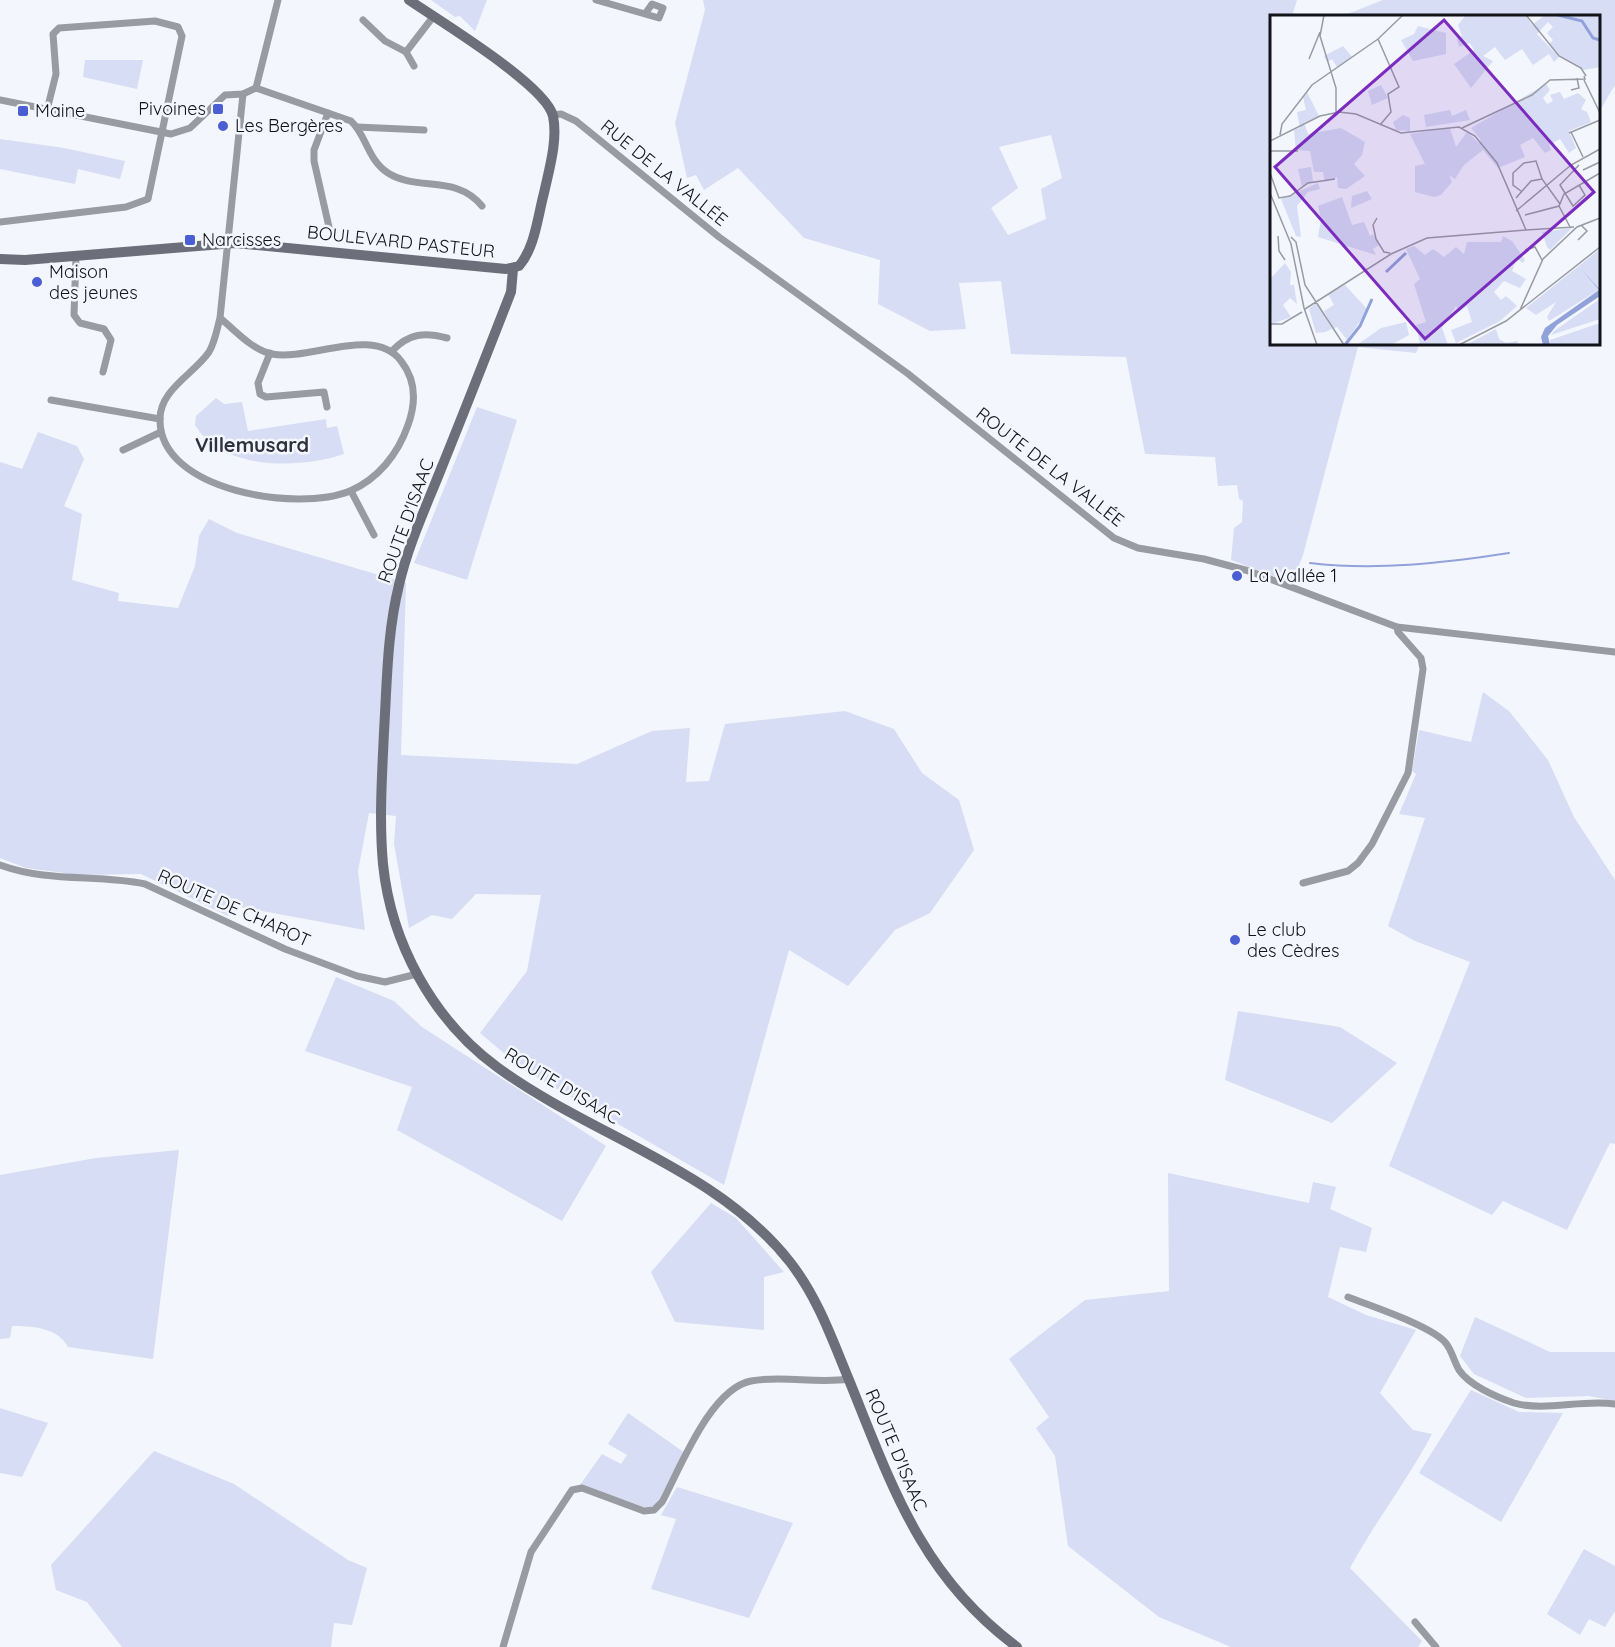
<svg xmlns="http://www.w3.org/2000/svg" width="1615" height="1647" font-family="Quicksand,sans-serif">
  <rect width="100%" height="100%" fill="#f4f6fd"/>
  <g fill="#d6ddf4" fill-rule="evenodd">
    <polygon points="431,0 487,0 475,31 460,16 455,17"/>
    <path d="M 703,0 L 1297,0 L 1292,16 L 1272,16 L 1272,344 L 1420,344 L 1416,353 L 1358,347 L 1303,555 L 1292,583 L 1231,560 L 1234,528 L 1242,522 L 1243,501 L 1239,499 L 1237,485 L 1218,486 L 1215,457 L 1145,454 L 1126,357 L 1011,354 L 1001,281 L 959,283 L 966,329 L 930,331 L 878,304 L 880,260 L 804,238 L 738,168 L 704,190 L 696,175 L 687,178 L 675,123 L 705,10 ZM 1051,135 L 1062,178 L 1041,189 L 1046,219 L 1008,235 L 991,208 L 1018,188 L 999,147 Z"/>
    <polygon points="1383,0 1615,0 1615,85 1599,112 1598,16 1342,16"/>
    <polygon points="85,60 143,60 137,89 83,77"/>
    <polygon points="0,139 64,148 125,161 120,179 78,169 75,184 0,169"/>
    <path d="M 216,398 L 224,404 L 242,402 L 248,431 L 326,419 L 327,428 L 337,426 L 344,454 C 300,469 223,471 195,425 L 196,416 Z"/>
    <polygon points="477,407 517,420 467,580 414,563"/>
    <polygon points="38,432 77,446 84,459 64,506 82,514 72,580 119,593 118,601 178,608 195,566 199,536 209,519 237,533 406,583 401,755 577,764 652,731 690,728 686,782 709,781 725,724 845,711 894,729 922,773 959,800 974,850 930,913 895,930 848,986 789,950 724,1185 524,1070 480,1033 527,971 541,895 476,894 452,919 432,915 409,928 394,844 396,816 369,813 358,871 365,930 235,906 228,916 141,874 79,875 26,868 0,858 0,462 22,469"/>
    <polygon points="1483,692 1509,711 1548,760 1574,817 1615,880 1615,1144 1610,1143 1567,1230 1503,1201 1492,1215 1389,1166 1470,962 1415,941 1388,926 1425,818 1399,814 1416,774 1412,771 1419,730 1471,742"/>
    <polygon points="336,977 394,1001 422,1027 606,1146 562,1221 397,1130 412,1087 305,1051"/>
    <polygon points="1238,1011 1340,1027 1397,1063 1332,1123 1225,1080"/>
    <path d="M 179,1150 L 153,1359 L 68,1347 C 58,1327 30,1326 12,1326 L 10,1338 L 0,1339 L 0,1175 L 96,1158 Z"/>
    <path d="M 1168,1173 L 1309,1203 L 1313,1182 L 1336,1187 L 1330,1209 L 1372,1228 L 1366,1252 L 1340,1247 L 1328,1297 L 1366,1315 L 1416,1330 L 1380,1393 L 1413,1430 L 1432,1434 C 1407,1481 1375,1522 1350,1568 L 1422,1641 L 1418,1647 L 1231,1647 L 1159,1617 L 1068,1546 L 1055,1456 L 1036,1428 L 1049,1417 L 1009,1359 L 1085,1300 L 1169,1291 Z"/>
    <polygon points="711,1203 736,1218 784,1272 764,1277 764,1330 675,1322 651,1272"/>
    <polygon points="1475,1317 1550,1352 1615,1352 1615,1401 1589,1396 1526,1398 1474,1374 1460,1356"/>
    <polygon points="1471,1390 1519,1412 1563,1413 1501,1522 1419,1473"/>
    <polygon points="0,1408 48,1423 22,1477 0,1473"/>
    <polygon points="628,1413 685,1453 656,1505 647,1508 580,1485 602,1454 621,1464 627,1455 608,1444"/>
    <polygon points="154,1451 234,1484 348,1560 367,1568 352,1625 334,1623 331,1647 122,1647 87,1602 56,1590 51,1565"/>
    <polygon points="677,1487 793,1523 749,1618 651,1589 676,1519 661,1515"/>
    <polygon points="1584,1549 1615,1566 1615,1611 1605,1627 1589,1619 1580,1635 1547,1614"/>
  </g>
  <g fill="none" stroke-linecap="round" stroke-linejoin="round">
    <path stroke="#91a2db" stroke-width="2" d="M 1310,563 C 1376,571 1443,563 1509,553"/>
    <g stroke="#989ba2" stroke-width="7">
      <polyline points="596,0 659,18 663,8 652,4 645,14"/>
      <polyline points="363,20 385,41 406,52"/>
      <polyline points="414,66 406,52 433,17"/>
      <polyline points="256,88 278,0"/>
      <path d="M 0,100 L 171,134 L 190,128 L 225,95 L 243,94 L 256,88 L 351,121 C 367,136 367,159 388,173 C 418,192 456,174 482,206"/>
      <polyline points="328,113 314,150 314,161 329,227"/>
      <polyline points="553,115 561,114 576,121 719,237 907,373 1114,538 1138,548 1204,559 1249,571 1397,627 1615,652"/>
      <polyline points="357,127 424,130"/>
      <polyline points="0,222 126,207 148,199 182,36 178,27 155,21 59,28 53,34 56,74 47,110"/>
      <polyline points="76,256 74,315 80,323 104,329 111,340 103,372"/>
      <path d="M 220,318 C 235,330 252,350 272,354 C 310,361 374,325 401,361 C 416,380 416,403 408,425 C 398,454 378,479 350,491 C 299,512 160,492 160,420 C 159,390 194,374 209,352 C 215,342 217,329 220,318 L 243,94"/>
      <path d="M 392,351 C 409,333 425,332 447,338"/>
      <polyline points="270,353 258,383 260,394 266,397 324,392 327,407"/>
      <polyline points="51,400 160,419"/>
      <polyline points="123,450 161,432"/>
      <polyline points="351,491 374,535"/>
      <path d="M 0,865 C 50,883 96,874 145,884 L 285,949 L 357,976 L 385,982 L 417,974"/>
      <polyline points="1303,883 1348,871 1358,863 1372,844 1408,773 1423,669 1421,658 1398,632 1397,627"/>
      <path d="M 1348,1297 C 1373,1307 1426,1324 1444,1341 C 1452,1349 1453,1360 1459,1370 C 1469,1385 1496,1397 1514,1403 C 1545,1412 1582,1399 1615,1404"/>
      <polyline points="1415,1622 1436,1647"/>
      <path d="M 503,1647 L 531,1552 L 572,1490 L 582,1488 L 644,1511 L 654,1510 L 662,1502 C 680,1469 710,1389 751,1381 C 782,1375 817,1384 849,1379"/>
    </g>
    <g stroke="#6c6f79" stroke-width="10">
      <path d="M 0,259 L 25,260 L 235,243 L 506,269 L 519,266 C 535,248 538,215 544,193 C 549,170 558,140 553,116 C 546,85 438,20 409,0"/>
      <path d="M 513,269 L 511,292 C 488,351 465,410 441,469 C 426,507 408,545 399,585 C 387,633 387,683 384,732 C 382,776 379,820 383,864 C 391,943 433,1020 497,1067 C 591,1136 716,1168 790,1262 C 818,1298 832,1339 849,1380 C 892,1486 921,1576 1017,1647"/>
    </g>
  </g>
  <g fill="#4b5ed3" stroke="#f4f6fd" stroke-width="2">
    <rect x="212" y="103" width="12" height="12" rx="3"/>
    <rect x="17" y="105" width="12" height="12" rx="3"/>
    <circle cx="223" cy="126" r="6"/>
    <rect x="184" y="234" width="12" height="12" rx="3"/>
    <circle cx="37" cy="282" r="6"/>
    <circle cx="1237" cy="576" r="6"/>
    <circle cx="1235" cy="940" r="6"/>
  </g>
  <g text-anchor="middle" stroke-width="5" stroke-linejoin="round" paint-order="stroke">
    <g font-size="18" fill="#111319" stroke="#f4f6fd" text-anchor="start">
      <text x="206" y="115" text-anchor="end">Pivoines</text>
      <text x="35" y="117">Maine</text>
      <text x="235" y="132">Les Bergères</text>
      <text x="202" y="246">Narcisses</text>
      <text x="49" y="278">Maison<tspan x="49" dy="21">des jeunes</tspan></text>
      <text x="1249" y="582">La Vallée 1</text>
      <text x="1247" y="936">Le club<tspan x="1247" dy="21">des Cèdres</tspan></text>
    </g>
    <g font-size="18" fill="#111319" stroke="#f4f6fd">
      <text transform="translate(664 173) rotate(39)" y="6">RUE DE LA VALLÉE</text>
      <text transform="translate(401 242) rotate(6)" y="6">BOULEVARD PASTEUR</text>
      <text transform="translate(1050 467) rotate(38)" y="6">ROUTE DE LA VALLÉE</text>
      <text transform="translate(406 521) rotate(-70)" y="6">ROUTE D'ISAAC</text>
      <text transform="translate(234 908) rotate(24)" y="6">ROUTE DE CHAROT</text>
      <text transform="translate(562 1086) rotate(31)" y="6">ROUTE D'ISAAC</text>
      <text transform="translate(896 1450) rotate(67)" y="6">ROUTE D'ISAAC</text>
    </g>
    <g font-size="20" font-weight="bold" fill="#2e323f" stroke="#f4f6fd">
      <text x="252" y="452">Villemusard</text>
    </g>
  </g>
  <g transform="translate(1270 15)">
    <rect width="330" height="330" fill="#f4f6fd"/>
    <path d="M 196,0 L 255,0 L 262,10 L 275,0 L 330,0 L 330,52 L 314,55 L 290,41 L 279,29 L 283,25 L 277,18 L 283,12 L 278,7 L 267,19 L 289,42 L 284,47 L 279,39 L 263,50 L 252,34 L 235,45 L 225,32 L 213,41 L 223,46 L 201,73 L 184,49 L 204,35 L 200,28 L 189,32 L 187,24 L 192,21 L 188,10 ZM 148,11 L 176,18 L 176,39 L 143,46 L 131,25 L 144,19 ZM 73,31 L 82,42 L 67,52 L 62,44 L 57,47 L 54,41 ZM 276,69 L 280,75 L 273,83 L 277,89 L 283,86 L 280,80 L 290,77 L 294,84 L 308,78 L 316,85 L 311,94 L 317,97 L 321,107 L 299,116 L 306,133 L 299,138 L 290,124 L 279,130 L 281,135 L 275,138 L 263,123 L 250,130 L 255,142 L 228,153 L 213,135 L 194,150 L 185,164 L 179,160 L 182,167 L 171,180 L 164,182 L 145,177 L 145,151 L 155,149 L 140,119 L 180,113 L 186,132 L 197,117 L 209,128 L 211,125 L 201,113 ZM 111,70 L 118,83 L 102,90 L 98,76 ZM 37,77 L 49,101 L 34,108 L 38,119 L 71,113 L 95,127 L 92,140 L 84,149 L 95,161 L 76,174 L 68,173 L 67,162 L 55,167 L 53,157 L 44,157 L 40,136 L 26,135 L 24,115 L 30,113 L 27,97 L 36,95 L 33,82 ZM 180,95 L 182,101 L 196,95 L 200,105 L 156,112 L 154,100 ZM 133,100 L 140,103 L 140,116 L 126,115 L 123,107 ZM 41,152 L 43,166 L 32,172 L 28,154 ZM 48,168 L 50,174 L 38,177 L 27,191 L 31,222 L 26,221 L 11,184 ZM 97,176 L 102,184 L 81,193 L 82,181 ZM 72,182 L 82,210 L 94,207 L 100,221 L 103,219 L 109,230 L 103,234 L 106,240 L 48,222 L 51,204 L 48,191 ZM 302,213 L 280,235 L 277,232 L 272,217 ZM 233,221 L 242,226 L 255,245 L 253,248 L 247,244 L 242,256 L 256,264 L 250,273 L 234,266 L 224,277 L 231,285 L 236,281 L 247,291 L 230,306 L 186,328 L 181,315 L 202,307 L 197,291 L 189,297 L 186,291 L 172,313 L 178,330 L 150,330 L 146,310 L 156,307 L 144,269 L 150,264 L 136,234 L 144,231 L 155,240 L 163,234 L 174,242 L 186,232 L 194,239 L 197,227 L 231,227 ZM 330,234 L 330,274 L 279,306 L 277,302 L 286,287 L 266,300 L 256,293 ZM 15,248 L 21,257 L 20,270 L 24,270 L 27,289 L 20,283 L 13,290 L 21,302 L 2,309 L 0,264 ZM 75,270 L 98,295 L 77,325 L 67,312 L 63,313 L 54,296 L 64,290 L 58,279 ZM 330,284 L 330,304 L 281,320 L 284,316 ZM 47,287 L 62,314 L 55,317 L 46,318 L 39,294 ZM 136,307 L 139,320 L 121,330 L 87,330 L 111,313 ZM 330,308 L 330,330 L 280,330 L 280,325 ZM 226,314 L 229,324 L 236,328 L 247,326 L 249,330 L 196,330 Z" fill="#d6ddf4"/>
    <path d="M 312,255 L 330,275 L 330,281 L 287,310 L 278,321 L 280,330 L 273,330 L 271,322 L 275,313 L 329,275 Z" fill="#91a2db"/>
    <path fill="none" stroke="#91a2db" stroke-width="3" d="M 288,0 L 312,6 L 323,23 L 330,25M 116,257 L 136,238M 75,330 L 90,311 L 102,284"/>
    <path fill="none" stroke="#999ba2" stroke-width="1.5" d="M 54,0 L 50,21 L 66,73 L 66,97M 256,0 L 289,41 L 311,53 L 316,61M 108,24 L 129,72 L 118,79 L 121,97 L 110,110M 39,44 L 50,17M 314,65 L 330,98M 301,75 L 309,73 L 307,63M 192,113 L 262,80 L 280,65 L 315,64 L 314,61M 301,117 L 313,142M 299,118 L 330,105M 10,120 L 12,109 L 42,70 L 108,24 L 133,0M 0,126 L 50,101 L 69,97 L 86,99 L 131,118 L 189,112 L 205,121 L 227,148 L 256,215 L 304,212M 0,136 L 28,136M 313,155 L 330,147M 0,158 L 9,183 L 20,181 L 38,168 L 65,164M 309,170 L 315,180 L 303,191 L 290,170 L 309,150M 251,176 L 243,170 L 243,158 L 254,148 L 266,146 L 272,164 L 290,189M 0,178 L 21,229 L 34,293 L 47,330M 246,183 L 261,166 L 272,164M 289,191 L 300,212M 246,196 L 301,150 L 330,134M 255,200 L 289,191 L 294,179 L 330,158M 107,203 L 103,210 L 106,224 L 114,237 L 120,238M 8,221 L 9,236 L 15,245M 21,222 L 26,227 L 35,270 L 74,330M 308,225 L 317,216 L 311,210M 255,235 L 265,232 L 272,245M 35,294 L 121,239 L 157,223 L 256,215M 250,295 L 273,244 L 307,212 L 330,203M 0,309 L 12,309 L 32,297M 189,330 L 236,306 L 330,232"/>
    <path fill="#7b2cbf" fill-opacity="0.15" stroke="#7b2cbf" stroke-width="3" d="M 174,5 L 324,177 L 155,324 L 5,152 Z"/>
    <rect width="330" height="330" fill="none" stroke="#111319" stroke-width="3"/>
  </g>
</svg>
